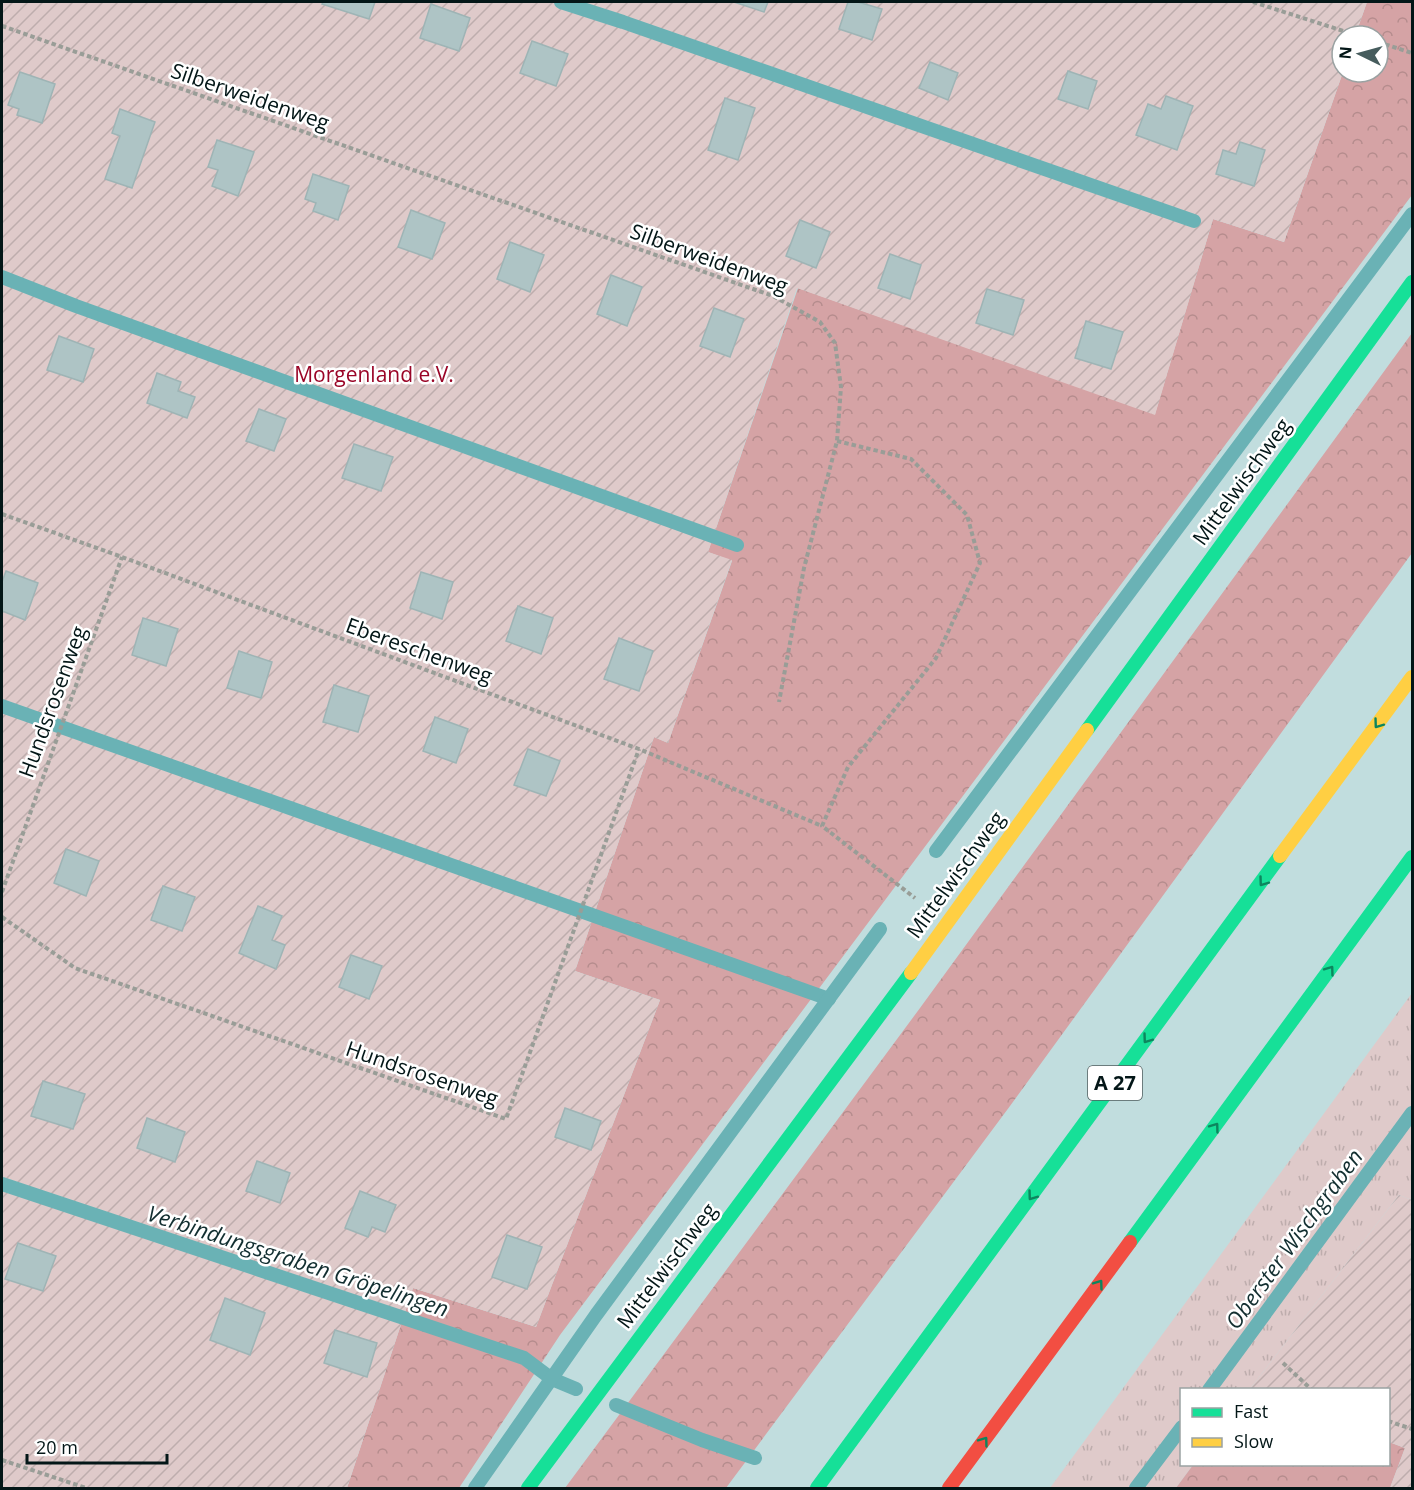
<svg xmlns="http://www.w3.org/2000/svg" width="1414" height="1490" font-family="'Open Sans',sans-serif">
  <defs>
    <pattern id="grass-tufts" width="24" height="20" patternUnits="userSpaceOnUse" patternTransform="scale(1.5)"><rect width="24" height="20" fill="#dfcaca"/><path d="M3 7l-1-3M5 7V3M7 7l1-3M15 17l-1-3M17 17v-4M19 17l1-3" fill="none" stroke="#beadad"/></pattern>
    <pattern id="forest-crowns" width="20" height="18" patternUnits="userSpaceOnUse" patternTransform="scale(1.5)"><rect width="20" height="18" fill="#d5a3a5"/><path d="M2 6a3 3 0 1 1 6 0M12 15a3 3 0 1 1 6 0" fill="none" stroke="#b58c8d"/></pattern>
    <pattern id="garden-furrows" width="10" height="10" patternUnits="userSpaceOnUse" patternTransform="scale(1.5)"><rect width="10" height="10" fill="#dfcaca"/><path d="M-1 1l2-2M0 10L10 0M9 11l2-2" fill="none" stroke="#beadad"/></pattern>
  </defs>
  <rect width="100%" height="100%" fill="#c1ddde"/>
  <polygon fill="url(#grass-tufts)" points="1412,993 1412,1200 1399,1195 1250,1389 1182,1390 1182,1464 1193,1465 1176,1488 1050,1488"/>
  <g fill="url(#forest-crowns)">
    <polygon points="1367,2 1412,2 1412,195 560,1335 459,1488 347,1488 413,1288 536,1327 660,1000 575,971 654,737 668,743 732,561 708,552 798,288 1155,414 1213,219 1284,242 1343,72 1378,72 1378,36 1355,36"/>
    <polygon points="1412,333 1412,553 1010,1106 726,1488 565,1488 920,1008"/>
    <polygon points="1389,1442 1405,1448 1390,1488 1176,1488 1193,1465 1388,1464"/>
  </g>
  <g fill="url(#garden-furrows)">
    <polygon points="2,2 1367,2 1355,36 1342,36 1343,72 1284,242 1213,219 1155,415 797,288 708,552 732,560 668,743 654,737 575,971 660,1000 536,1327 413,1288 347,1488 2,1488"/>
    <polygon points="1399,1195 1412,1200 1412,1488 1390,1488 1405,1448 1389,1442 1388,1390 1250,1389"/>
  </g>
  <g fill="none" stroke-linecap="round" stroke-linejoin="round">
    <g stroke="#6ab2b5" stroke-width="14">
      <polyline points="561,2 623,22 1194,221"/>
      <polyline points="2,277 76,306 737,545"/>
      <polyline points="2,706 829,999"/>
      <polyline points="936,851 1412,214"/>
      <polyline points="2,1184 524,1358 552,1379 576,1389"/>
      <polyline points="1209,1390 1412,1113"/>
      <polyline points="616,1405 702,1440 755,1458"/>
      <polyline points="475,1488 596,1315 880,929"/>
      <polyline points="1136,1488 1182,1427"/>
    </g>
  </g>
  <g fill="#aec4c5" stroke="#9eb4b5" stroke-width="1.5">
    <polygon points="323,2 375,2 369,19 322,4"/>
    <polygon points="734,2 768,2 764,12"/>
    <polygon points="848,2 858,2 882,9 872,40 839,29"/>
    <polygon points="431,4 470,18 459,51 420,38"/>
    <polygon points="532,41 568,54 556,86 520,73"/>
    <polygon points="930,62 958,73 948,100 919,88"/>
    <polygon points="1068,71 1097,81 1088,109 1058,99"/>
    <polygon points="20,72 55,84 42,123 17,115 19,109 8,105"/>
    <polygon points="1166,96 1193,106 1177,150 1136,135 1148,104 1161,109"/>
    <polygon points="725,98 755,108 738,160 708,150"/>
    <polygon points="120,109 155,122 132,188 105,179 120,136 112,133"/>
    <polygon points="217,140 254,152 238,196 212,186 218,170 208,167"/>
    <polygon points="1240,142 1265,150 1254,186 1216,174 1223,150 1236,154"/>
    <polygon points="313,174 349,186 338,220 313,211 316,203 305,199"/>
    <polygon points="411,210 445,223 432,259 398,247"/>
    <polygon points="800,220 830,232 816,268 786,256"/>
    <polygon points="510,242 544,255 530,292 497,279"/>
    <polygon points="890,254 921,265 910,299 878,288"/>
    <polygon points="611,275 642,287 627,326 597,314"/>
    <polygon points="987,289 1024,300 1013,335 976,323"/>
    <polygon points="714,308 744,319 730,357 700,346"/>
    <polygon points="1086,321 1123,332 1111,369 1075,358"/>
    <polygon points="59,336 94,349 83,382 47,370"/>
    <polygon points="157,373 181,382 178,391 195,397 187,418 147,403"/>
    <polygon points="259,409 286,419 274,451 246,441"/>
    <polygon points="354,444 393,457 381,491 342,478"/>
    <polygon points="6,571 38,583 25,620 2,611 2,582"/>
    <polygon points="421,572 453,582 442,619 410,608"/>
    <polygon points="518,606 553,618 541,654 506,641"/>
    <polygon points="143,618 178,629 166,666 132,655"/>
    <polygon points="619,638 653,651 639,691 604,679"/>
    <polygon points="239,651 272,662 261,698 227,688"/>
    <polygon points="334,685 369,696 358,732 323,722"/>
    <polygon points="435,717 468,729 456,763 423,751"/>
    <polygon points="528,749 560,761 546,796 514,785"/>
    <polygon points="66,849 99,861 86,896 54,883"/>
    <polygon points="163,886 195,897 182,931 151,920"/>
    <polygon points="258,906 282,916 272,940 285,945 276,969 239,953"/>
    <polygon points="351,955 382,966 369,999 339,987"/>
    <polygon points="43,1081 85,1094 73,1129 31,1116"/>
    <polygon points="565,1108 601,1121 591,1150 555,1137"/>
    <polygon points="147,1118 185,1132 175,1162 137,1148"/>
    <polygon points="257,1161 290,1173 280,1203 246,1191"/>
    <polygon points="360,1191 396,1205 385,1232 372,1227 368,1237 345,1228"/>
    <polygon points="507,1235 542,1247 527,1289 492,1277"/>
    <polygon points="18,1243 56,1256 43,1291 5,1279"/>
    <polygon points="225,1298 265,1313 250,1355 210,1340"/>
    <polygon points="335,1330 377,1343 367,1377 324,1363"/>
  </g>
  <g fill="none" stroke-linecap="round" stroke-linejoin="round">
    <g stroke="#999d97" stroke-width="4" stroke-dasharray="4.5 3" stroke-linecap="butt">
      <polyline points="1253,2 1359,36"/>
      <polyline points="2,26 773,296 820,322 835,343 841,387 837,441 804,568 779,702"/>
      <polyline points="1378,42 1412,53"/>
      <polyline points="837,441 911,459 967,515 980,563 936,658 848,767 822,826 915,898"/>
      <polyline points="2,514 122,557 639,749 822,826"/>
      <polyline points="2,892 122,557"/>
      <polyline points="2,917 75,968 506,1119 639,749"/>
      <polyline points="1283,1363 1312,1390"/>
      <polyline points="1388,1421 1412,1429"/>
      <polyline points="2,1460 86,1488"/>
    </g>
    <g stroke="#16e098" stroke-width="14">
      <polyline points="1087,730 1412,282"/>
      <polyline points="1130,1242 1412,857"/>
      <polyline points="528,1488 911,973"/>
      <polyline points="817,1488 1280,856"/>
    </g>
    <g stroke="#ffcf43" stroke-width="14">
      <polyline points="1280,856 1412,677"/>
      <polyline points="911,973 1087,730"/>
    </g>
    <polyline stroke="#f24e42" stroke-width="14" points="949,1488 1130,1242"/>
  </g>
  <defs><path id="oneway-chevron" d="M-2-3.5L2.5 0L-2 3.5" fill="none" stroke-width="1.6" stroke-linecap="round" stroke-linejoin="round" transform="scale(1.5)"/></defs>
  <g stroke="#0d855e">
    <use href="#oneway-chevron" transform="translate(1378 724) rotate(126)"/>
    <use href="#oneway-chevron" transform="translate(1263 882) rotate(126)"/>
    <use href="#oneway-chevron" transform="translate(1330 970) rotate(-54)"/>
    <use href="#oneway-chevron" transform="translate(1147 1039) rotate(126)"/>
    <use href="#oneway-chevron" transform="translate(1215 1127) rotate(-54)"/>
    <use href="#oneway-chevron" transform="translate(1032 1196) rotate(126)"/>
    <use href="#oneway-chevron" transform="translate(1099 1284) rotate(-54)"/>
    <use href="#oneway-chevron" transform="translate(984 1441) rotate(-54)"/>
  </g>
  <g text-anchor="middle" stroke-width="5" stroke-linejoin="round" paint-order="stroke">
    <rect fill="#fff" stroke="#4f5c5d" stroke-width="1.5" x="1088" y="1066" width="54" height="34" rx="4.5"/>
    <g font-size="20" font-weight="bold" fill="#031617">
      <text x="1115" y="1090">A 27</text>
    </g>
    <g font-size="21" fill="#031617" stroke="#fff">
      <text transform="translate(250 97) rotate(19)" y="7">Silberweidenweg</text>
      <text transform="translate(709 259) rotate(20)" y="7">Silberweidenweg</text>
      <text transform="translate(1242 482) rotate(-54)" y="7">Mittelwischweg</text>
      <text transform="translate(419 651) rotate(20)" y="7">Ebereschenweg</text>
      <text transform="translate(53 702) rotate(-70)" y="7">Hundsrosenweg</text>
      <text transform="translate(956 875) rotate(-54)" y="7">Mittelwischweg</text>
      <text transform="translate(422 1074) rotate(19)" y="7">Hundsrosenweg</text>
      <text transform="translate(667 1266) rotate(-53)" y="7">Mittelwischweg</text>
    </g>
    <g font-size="21" fill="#9a0527" stroke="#fff">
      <text x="374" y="382">Morgenland e.V.</text>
    </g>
    <g font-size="22" font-style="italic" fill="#122e30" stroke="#fff">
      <text transform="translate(1294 1239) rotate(-54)" y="8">Oberster Wischgraben</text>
      <text transform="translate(298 1261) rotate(18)" y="8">Verbindungsgraben Gröpelingen</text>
    </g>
  </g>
  <rect width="1414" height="1490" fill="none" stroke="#031617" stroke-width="6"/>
  <rect x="1180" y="1388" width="210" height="78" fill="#ffffff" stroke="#9aa2a2" stroke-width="1.5"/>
  <rect x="1192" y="1408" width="30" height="9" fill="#16e098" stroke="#9aa2a2" stroke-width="1.5"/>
  <text x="1234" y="1418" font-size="18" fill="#031617">Fast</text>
  <rect x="1192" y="1438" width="30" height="9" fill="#ffcf43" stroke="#9aa2a2" stroke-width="1.5"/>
  <text x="1234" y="1448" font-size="18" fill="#031617">Slow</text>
  <g transform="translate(1360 54) rotate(275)"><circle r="28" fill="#ffffff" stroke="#9aa2a2" stroke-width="1.5"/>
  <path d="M0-4.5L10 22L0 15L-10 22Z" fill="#465c5d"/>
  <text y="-9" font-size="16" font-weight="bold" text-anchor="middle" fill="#031617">N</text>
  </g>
  <path d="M27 1454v9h140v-9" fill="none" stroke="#031617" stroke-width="3"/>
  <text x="36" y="1454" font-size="18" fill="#031617" stroke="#ffffff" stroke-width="4.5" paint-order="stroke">20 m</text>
</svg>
